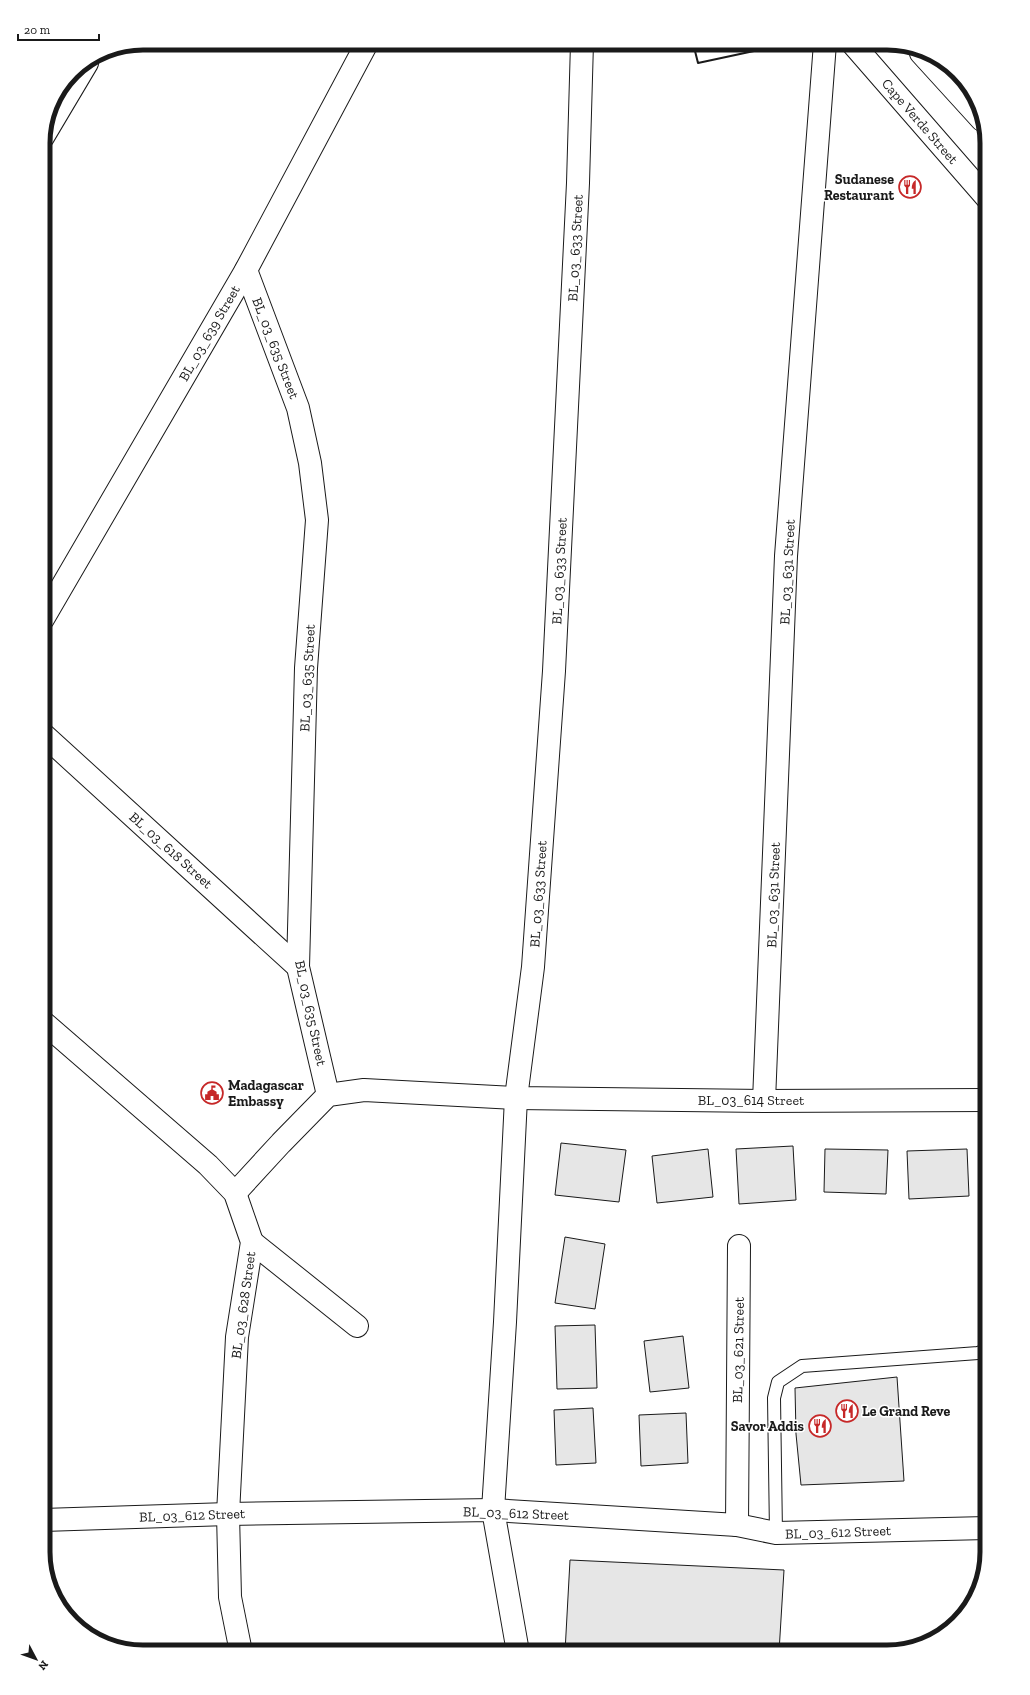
<svg xmlns="http://www.w3.org/2000/svg" width="1030" height="1695" font-family="'Zilla Slab',serif">
  <rect width="100%" height="100%" fill="#fff"/>
  <g fill="#e6e6e6" stroke="#1a1a1a">
    <polygon points="561,1143 626,1150 619,1202 555,1195"/>
    <polygon points="793,1146 796,1200 739,1204 736,1149"/>
    <polygon points="708,1149 713,1197 657,1203 652,1156"/>
    <polygon points="825,1149 888,1150 886,1194 824,1192"/>
    <polygon points="967,1149 969,1196 909,1199 907,1151"/>
    <polygon points="565,1237 605,1244 595,1309 555,1303"/>
    <polygon points="595,1325 597,1388 557,1389 555,1326"/>
    <polygon points="683,1336 689,1388 650,1392 644,1341"/>
    <polygon points="897,1377 904,1481 801,1485 796,1434 795,1388"/>
    <polygon points="593,1408 596,1463 556,1465 554,1410"/>
    <polygon points="686,1413 688,1463 641,1466 639,1415"/>
    <polygon points="570,1560 784,1570 779,1652 565,1652"/>
  </g>
  <g fill="none" stroke-linecap="round" stroke-linejoin="round">
    <g stroke="#1a1a1a" stroke-width="14">
      <polyline id="lane" points="776,1533 774,1398 778,1382 802,1366 978,1353 987,1350"/>
    </g>
    <g stroke="#1a1a1a" stroke-width="24">
      <g id="street">
        <polyline points="43,137 87,63"/>
        <polyline points="246,270 298,408 310,463 317,520 306,668 298,967 328,1095"/>
        <polyline points="43,619 246,270 367,43"/>
        <polyline points="43,734 298,967"/>
        <polyline points="764,1101 786,556 825,43"/>
        <polyline points="235,1193 281,1143 328,1095 364,1090 516,1098 764,1101 987,1100"/>
        <polyline points="252,1242 357,1326"/>
        <polyline points="43,1520 228,1514 493,1510 737,1525 776,1533 987,1528"/>
        <polyline points="737,1525 739,1246"/>
        <polyline points="518,1652 493,1510 505,1322 516,1098 533,967 554,671 578,183 582,43"/>
      </g>
    </g>
    <g stroke="#1a1a1a" stroke-width="24">
      <polyline id="secondary" points="43,1022 208,1165 235,1193 252,1242 237,1337 228,1514 230,1597 241,1652"/>
    </g>
    <g stroke="#1a1a1a" stroke-width="24">
      <g id="primary">
        <polyline points="852,43 987,198"/>
        <polyline points="921,53 982,120"/>
      </g>
    </g>
    <use href="#lane" stroke="#fff" stroke-width="12"/>
    <use href="#street" stroke="#fff" stroke-width="22"/>
    <use href="#secondary" stroke="#fff" stroke-width="22"/>
    <use href="#primary" stroke="#fff" stroke-width="22"/>
    <g stroke="#1a1a1a" stroke-width="2">
      <polyline points="596,43 596,48 635,43"/>
      <polyline points="693,43 698,63 754,51 773,43"/>
    </g>
  </g>
  <defs>
    <g id="restaurant-ring" transform="scale(1.15)"><circle r="9.5" fill="#fff" stroke="#c62828" stroke-width="1.5"/><path d="M-5-6h1v4h1v-4h1v4h1v-4h1v5L-1.5 .5V6h-2V.5L-5-1ZM5-6V6H3V1.5H1.5Q1.5-4 5-6Z" fill="#c62828"/></g>
    <g id="civic-ring" transform="scale(1.15)"><circle r="9.5" fill="#fff" stroke="#c62828" stroke-width="1.5"/><path d="M-.6-6.5H3V-4.5H.6V-3L4-1V1h2V6H-6V1h2V-1L-.6-3ZM-1.2 2.5V6h2.4V2.5Z" fill="#c62828"/></g>
  </defs>
  <g fill-rule="evenodd">
    <use href="#restaurant-ring" x="910" y="187"/>
    <use href="#civic-ring" x="212" y="1093"/>
    <use href="#restaurant-ring" x="847" y="1411"/>
    <use href="#restaurant-ring" x="820" y="1426"/>
  </g>
  <g text-anchor="middle" stroke-width="3" stroke-linejoin="round" paint-order="stroke">
    <g font-size="14" fill="#1a1a1a" stroke="#fff">
      <text transform="translate(920 121) rotate(49)" y="5">Cape Verde Street</text>
      <text transform="translate(575 248) rotate(-87)" y="5">BL_03_633 Street</text>
      <text transform="translate(209 333) rotate(-60)" y="5">BL_03_639 Street</text>
      <text transform="translate(276 348) rotate(69)" y="5">BL_03_635 Street</text>
      <text transform="translate(559 571) rotate(-87)" y="5">BL_03_633 Street</text>
      <text transform="translate(787 572) rotate(-87)" y="5">BL_03_631 Street</text>
      <text transform="translate(307 678) rotate(-87)" y="5">BL_03_635 Street</text>
      <text transform="translate(171 850) rotate(42)" y="5">BL_03_618 Street</text>
      <text transform="translate(538 894) rotate(-86)" y="5">BL_03_633 Street</text>
      <text transform="translate(773 895) rotate(-88)" y="5">BL_03_631 Street</text>
      <text transform="translate(311 1013) rotate(78)" y="5">BL_03_635 Street</text>
      <text x="751" y="1105">BL_03_614 Street</text>
      <text transform="translate(243 1305) rotate(-82)" y="5">BL_03_628 Street</text>
      <text transform="translate(738 1350) rotate(-89)" y="5">BL_03_621 Street</text>
      <text transform="translate(516 1513) rotate(2)" y="5">BL_03_612 Street</text>
      <text transform="translate(192 1515) rotate(-2)" y="5">BL_03_612 Street</text>
      <text transform="translate(838 1532) rotate(-2)" y="5">BL_03_612 Street</text>
    </g>
    <g font-size="14" font-weight="bold" fill="#1a1a1a" stroke="#fff" text-anchor="end">
      <text x="894" y="184">Sudanese<tspan x="894" dy="16">Restaurant</tspan></text>
      <text x="228" y="1090" text-anchor="start">Madagascar<tspan x="228" dy="16">Embassy</tspan></text>
      <text x="862" y="1416" text-anchor="start">Le Grand Reve</text>
      <text x="804" y="1431">Savor Addis</text>
    </g>
  </g>
  <path d="M0 0H1030V1695H0ZM143 50H887A93 93 0 0 1 980 143V1552A93 93 0 0 1 887 1645H143A93 93 0 0 1 50 1552V143A93 93 0 0 1 143 50Z" fill="#fff" fill-rule="evenodd"/>
  <path fill="none" stroke="#1a1a1a" stroke-width="5" d="M143 50H887A93 93 0 0 1 980 143V1552A93 93 0 0 1 887 1645H143A93 93 0 0 1 50 1552V143A93 93 0 0 1 143 50Z"/>
  <g transform="translate(36 1659) rotate(131)" stroke="#ffffff" stroke-width="3" paint-order="stroke">
  <path d="M0-3L7 15L0 10L-7 15Z" fill="#1a1a1a"/>
  <text y="-6" font-size="11" font-weight="bold" text-anchor="middle" fill="#1a1a1a">N</text>
  </g>
  <path d="M18 34v6h81v-6" fill="none" stroke="#1a1a1a" stroke-width="2"/>
  <text x="24" y="34" font-size="12" fill="#1a1a1a" stroke="#ffffff" stroke-width="3" paint-order="stroke">20 m</text>
</svg>
